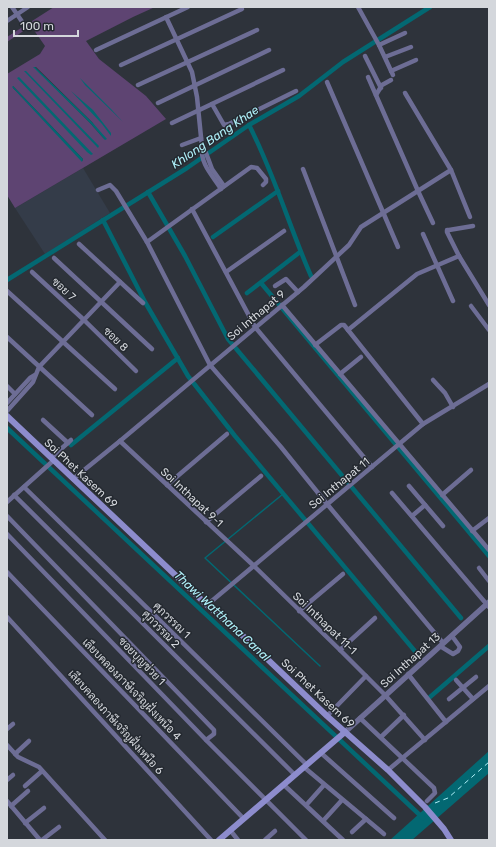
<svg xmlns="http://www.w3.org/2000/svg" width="496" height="847" font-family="Rubik,Sarabun,sans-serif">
  <rect width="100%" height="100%" fill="#2e333b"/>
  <polygon fill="#343c49" points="83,168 110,213 45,254 15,208"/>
  <path fill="#5e4472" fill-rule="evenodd" d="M 54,7 L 155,7 L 133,17 L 86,41 L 99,59 L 146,96 L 166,119 L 15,208 L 7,195 L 7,74 L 40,54 L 45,46 L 31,26 L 7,42 L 7,37 ZM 34,67 L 36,67 L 92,122 L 105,140 L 90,123 ZM 13,86 L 83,159 L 83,161 L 13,88 Z"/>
  <g fill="#036872">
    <polygon points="33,67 35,67 92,122 107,139 105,140 90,123"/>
    <polygon points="24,71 26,71 99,146 98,148"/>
    <polygon points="19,77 93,154 91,155 87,152 17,78"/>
    <polygon points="80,78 111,109 123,122 85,85"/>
    <polygon points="13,86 83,159 82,162 12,87"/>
    <polygon points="71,91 93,110 111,133 111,136 102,124"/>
    <polygon points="489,751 489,773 412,840 390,840"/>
  </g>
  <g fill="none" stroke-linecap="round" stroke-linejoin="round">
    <polyline stroke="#036872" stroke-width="1.5" points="283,494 205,558 320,666"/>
    <g stroke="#036872" stroke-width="4.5">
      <path d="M 249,125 C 274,173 289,226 311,276"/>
      <polyline points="148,192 185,256 228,339 461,618"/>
      <polyline points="103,220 145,302 188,376 235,436 419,656"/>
      <polyline points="213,237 278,191"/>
      <polyline points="7,280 187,168 249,125 299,96 343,62 430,7"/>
      <polyline points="261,283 489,556"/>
      <polyline points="247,293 300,252"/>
      <polyline points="7,428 423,818"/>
      <polyline points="71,445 178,358"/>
      <polyline points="430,697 489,646"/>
    </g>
    <polyline stroke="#aff0f9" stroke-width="1" stroke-dasharray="5 4" stroke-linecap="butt" points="435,803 448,798 489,762"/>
    <g stroke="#6d6d95" stroke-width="4.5">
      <polyline points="12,7 23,23"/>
      <polyline points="358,7 379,45 393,75"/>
      <path d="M 166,17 L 192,72 L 197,97 L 202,147 C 200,164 213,176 221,189"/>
      <polyline points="7,21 28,7"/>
      <polyline points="379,45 405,33"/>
      <polyline points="96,50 188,7"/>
      <polyline points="365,56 381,88"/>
      <polyline points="385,57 411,47"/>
      <polyline points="121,65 242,9"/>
      <polyline points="391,71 416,60"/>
      <polyline points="368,77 418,191 433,223"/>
      <polyline points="327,82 398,247"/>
      <polyline points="138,85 257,30"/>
      <polyline points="405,93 451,170 470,217"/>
      <polyline points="376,95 382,85 391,80"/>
      <polyline points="158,103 269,50"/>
      <polyline points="212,104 224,125 229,124 296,91"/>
      <polyline points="172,123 283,70"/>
      <polyline points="182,145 201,138"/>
      <polyline points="202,147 206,153 212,169 224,186"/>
      <polyline points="303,169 355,305"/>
      <polyline points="98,190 110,185 116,191 147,242 210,365 281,447 327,504 443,643"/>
      <polyline points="192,209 255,327 372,467"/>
      <polyline points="473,226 449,230 447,230 447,232 459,256 489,305"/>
      <polyline points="423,234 453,301"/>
      <polyline points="147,242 251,167 257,168 266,179 266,182 263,185"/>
      <polyline points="79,244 143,303"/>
      <polyline points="54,258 152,349"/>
      <polyline points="32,272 84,320 136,371"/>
      <polyline points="226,272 284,231"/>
      <polyline points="275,286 286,279 298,292"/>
      <polyline points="7,291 115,389"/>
      <polyline points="282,305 489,550"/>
      <polyline points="471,306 489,330"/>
      <polyline points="348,330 417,274 459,256"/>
      <polyline points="7,337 92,415"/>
      <polyline points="315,345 341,325 344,325 423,424"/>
      <polyline points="340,374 361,357"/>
      <polyline points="433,380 445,393 453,407"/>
      <polyline points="7,386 15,394"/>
      <polyline points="7,403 30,378 35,375"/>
      <polyline points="7,411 33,382 39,367 120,282"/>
      <polyline points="43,420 68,443"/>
      <polyline points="120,441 253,565 340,650 385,695 425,740"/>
      <polyline points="51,458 71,440"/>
      <polyline points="73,479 120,441 304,287 349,245 361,227 451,170"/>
      <polyline points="167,485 227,434"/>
      <polyline points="409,486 443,526"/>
      <polyline points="24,487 307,765"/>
      <polyline points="392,493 489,607"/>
      <polyline points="14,495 295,775"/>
      <polyline points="442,495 471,470"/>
      <polyline points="7,502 54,460"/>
      <polyline points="7,516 214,730 214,734 206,740"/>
      <polyline points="412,516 425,505"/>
      <polyline points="206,522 261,476"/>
      <polyline points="472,531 489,518"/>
      <polyline points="7,534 206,740 306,840"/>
      <polyline points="479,568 489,581"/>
      <polyline points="7,572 244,819"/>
      <polyline points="207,605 423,424 489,384"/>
      <polyline points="299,611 343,574"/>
      <polyline points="7,617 211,840"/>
      <polyline points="440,646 453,654 458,651 460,647 452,636"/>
      <polyline points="340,650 375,618"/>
      <polyline points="408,674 446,722"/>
      <polyline points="456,680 473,699"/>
      <polyline points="449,699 476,677"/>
      <polyline points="327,716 366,676"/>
      <polyline points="360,718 434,788 435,793 427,801"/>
      <polyline points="7,729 13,724"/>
      <polyline points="381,737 404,715"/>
      <polyline points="7,745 18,757 39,767 105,840"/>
      <polyline points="321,753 394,818"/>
      <polyline points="15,754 29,741"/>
      <polyline points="305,768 384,834"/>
      <polyline points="388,770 489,686"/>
      <polyline points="7,780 13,775"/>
      <polyline points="284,785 343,840"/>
      <polyline points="25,786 42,771"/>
      <polyline points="7,801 40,840"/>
      <polyline points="308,803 324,785"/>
      <polyline points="11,806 28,791"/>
      <polyline points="323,821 342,800"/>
      <polyline points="25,823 44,808"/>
      <polyline points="230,830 238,840"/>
      <polyline points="352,832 366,819"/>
      <polyline points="42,840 59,827"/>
      <polyline points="265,840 275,831"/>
    </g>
    <polyline stroke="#6d6d95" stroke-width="5.5" points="345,732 489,602"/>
    <g stroke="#8d8ccd" stroke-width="6">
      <polyline points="7,416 207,605 243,636 327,716 388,770 425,807 444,829 451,840"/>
      <polyline points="219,840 345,732"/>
    </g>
  </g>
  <g text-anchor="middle" stroke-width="3" stroke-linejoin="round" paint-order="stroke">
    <g font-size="11" fill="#d4d7dc" stroke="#242930">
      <text transform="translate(64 289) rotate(43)" y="4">ซอย 7</text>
      <text transform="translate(256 315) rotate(-40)" y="4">Soi Inthapat 9</text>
      <text transform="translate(116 339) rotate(44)" y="4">ซอย 8</text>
      <text transform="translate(81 473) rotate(43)" y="4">Soi Phet Kasem 69</text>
      <text transform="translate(339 483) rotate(-39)" y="4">Soi Inthapat 11</text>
      <text transform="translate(192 497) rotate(43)" y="4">Soi Inthapat 9-1</text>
      <text transform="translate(172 620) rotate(44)" y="4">ศุภวรรณ 1</text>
      <text transform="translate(325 623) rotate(44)" y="4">Soi Inthapat 11-1</text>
      <text transform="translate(161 629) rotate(45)" y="4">ศุภวรรณ 2</text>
      <text transform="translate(410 660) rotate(-42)" y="4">Soi Inthapat 13</text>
      <text transform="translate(142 661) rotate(46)" y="4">ซอยบุญช่วย 1</text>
      <text transform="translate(132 689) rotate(46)" y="4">เลียบคลองภาษีเจริญฝั่งเหนือ 4</text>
      <text transform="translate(318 693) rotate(43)" y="4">Soi Phet Kasem 69</text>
      <text transform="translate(116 722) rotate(48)" y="4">เลียบคลองภาษีเจริญฝั่งเหนือ 6</text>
    </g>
    <g font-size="12" font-style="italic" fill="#aff0f9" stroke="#242930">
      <text transform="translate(215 137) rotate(-34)" y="4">Khlong Bang Khae</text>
      <text transform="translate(222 616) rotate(43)" y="4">Thawi Watthana Canal</text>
    </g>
  </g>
  <rect width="496" height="847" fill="none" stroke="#d4d7dc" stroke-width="16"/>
  <path d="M14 30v6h64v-6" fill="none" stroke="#d4d7dc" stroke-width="2"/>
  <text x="20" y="30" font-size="12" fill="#d4d7dc" stroke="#242930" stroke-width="3" paint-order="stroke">100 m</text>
</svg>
